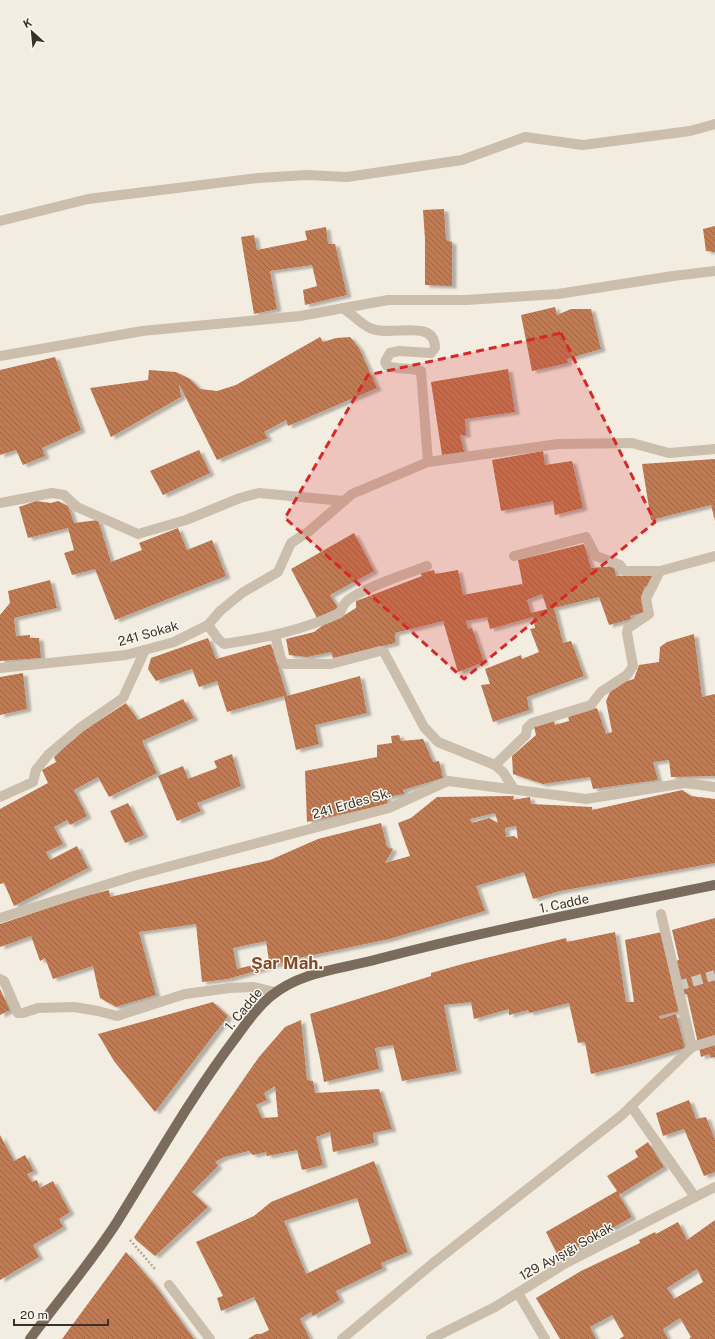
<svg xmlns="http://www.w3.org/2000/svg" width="715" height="1339" font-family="'Public Sans',sans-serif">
  <defs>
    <pattern id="building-back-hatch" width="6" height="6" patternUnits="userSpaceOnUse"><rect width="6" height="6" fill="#c17a51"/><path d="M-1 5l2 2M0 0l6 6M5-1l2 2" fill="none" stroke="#9e6543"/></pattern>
    <filter id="shadow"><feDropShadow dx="4.5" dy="2.5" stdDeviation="1" flood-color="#0004"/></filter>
  </defs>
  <rect width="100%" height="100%" fill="#f3ede1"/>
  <g fill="url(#building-back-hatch)" fill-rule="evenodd" filter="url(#shadow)">
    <polygon points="444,209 446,240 452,242 452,286 425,285 425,239 423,210"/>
    <polygon points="715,226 715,252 706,251 703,229"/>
    <polygon points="326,227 328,244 335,244 347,295 305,305 303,290 317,286 312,265 270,271 277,309 254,314 241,237 254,235 257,250 307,240 305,231"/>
    <polygon points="555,307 557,315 571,309 591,309 601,349 567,359 568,363 532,371 521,315"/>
    <polygon points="320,337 323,342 336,338 350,337 359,348 377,388 288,426 286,420 264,432 268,438 217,460 179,384 181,397 111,437 90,388 148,380 149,370 176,372 190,379 200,389 217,391 236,385"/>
    <polygon points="55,357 81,430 42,448 45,456 23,465 16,450 0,455 0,370"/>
    <polygon points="508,369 515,412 465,419 466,435 460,435 464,452 442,455 431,382"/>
    <polygon points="199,450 210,473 163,495 150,471"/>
    <polygon points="543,451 545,465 572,461 583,508 555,515 553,501 501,511 492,460"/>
    <polygon points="715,459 715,521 711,505 651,520 642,464"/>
    <polygon points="36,501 51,503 58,501 68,506 74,523 98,520 111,562 142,550 139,543 178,528 187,550 212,540 226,576 115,620 95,569 72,575 64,553 74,550 68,528 28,538 19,507"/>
    <polygon points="354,533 374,571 330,595 338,608 317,618 291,569"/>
    <path d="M 584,544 L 591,568 L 614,566 L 616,576 L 654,575 L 650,588 L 645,586 L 641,597 L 645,612 L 630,616 L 631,619 L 609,625 L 599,597 L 554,608 L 563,643 L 571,641 L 584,676 L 527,697 L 529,710 L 493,722 L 481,685 L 490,684 L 485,669 L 521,655 L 522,659 L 539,652 L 530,629 L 535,628 L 533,617 L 490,629 L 487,617 L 466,621 L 468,629 L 472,628 L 484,662 L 458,672 L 443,621 L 395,633 L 395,643 L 333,658 L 331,652 L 307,657 L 289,655 L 286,639 L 314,632 L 326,623 L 343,616 L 356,608 L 356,601 L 422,576 L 420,573 L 434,570 L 435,574 L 458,570 L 463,595 L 522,584 L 523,586 L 518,560 ZM 542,594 L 547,609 L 531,613 L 527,600 Z"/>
    <polygon points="50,580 57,608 14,618 16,636 30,635 30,638 39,638 41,658 0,661 0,615 10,603 8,591"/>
    <polygon points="694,634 702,697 715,694 715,776 671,777 669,760 653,762 658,780 593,789 590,777 543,784 513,774 512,756 536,735 534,727 554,720 555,725 569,721 568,715 597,708 606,734 612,732 606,701 610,692 620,683 634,679 639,665 659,662 660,647 667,642"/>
    <polygon points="208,638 216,659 271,644 287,696 360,676 367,713 315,725 319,744 296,750 284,696 227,712 217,681 199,687 192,669 156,681 148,669 151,658"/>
    <polygon points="23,673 27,709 0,715 0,677"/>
    <polygon points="183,699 194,718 142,741 157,773 109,797 98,777 74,790 87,816 70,825 67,820 54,827 63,844 46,852 50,860 77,846 88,868 14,906 4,883 0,884 0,809 48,783 42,770 56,762 54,757 77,735 126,703 138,720"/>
    <polygon points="399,735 401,741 423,739 433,762 439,761 443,778 403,790 404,794 386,797 388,804 307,822 305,771 377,757 377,745 392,743 391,736"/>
    <polygon points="232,754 241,786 197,803 201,811 177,821 158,776 183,766 188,779 217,768 214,761"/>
    <path d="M 682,790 L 691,796 L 715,799 L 715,863 L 560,891 L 533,899 L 524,872 L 476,886 L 485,911 L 389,939 L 299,958 L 228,979 L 202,982 L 196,924 L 139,932 L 156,995 L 116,1007 L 100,998 L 93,966 L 53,979 L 45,958 L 40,961 L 31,936 L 0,947 L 0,924 L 78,898 L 109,890 L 110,897 L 270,860 L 318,839 L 381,823 L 387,847 L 393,849 L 385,863 L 410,856 L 398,823 L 411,818 L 437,797 L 514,796 L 513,800 L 530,797 L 531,804 L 592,807 L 592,810 ZM 495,813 L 498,823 L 489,818 L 472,823 L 470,819 ZM 516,826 L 518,839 L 514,836 L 506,837 L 505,828 ZM 266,941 L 269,961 L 237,969 L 233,948 Z"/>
    <polygon points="128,803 144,835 125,843 110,811"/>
    <polygon points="715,918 715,1057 711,1058 709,1054 701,1057 687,994 683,995 676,961 679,960 672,930"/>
    <polygon points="615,932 626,1002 634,1002 625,940 662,932 675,997 680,1011 659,1016 660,1019 676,1014 685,1048 631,1064 591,1074 585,1042 578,1043 569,1003 529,1013 528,1010 509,1015 509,1009 474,1019 471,1002 444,1005 457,1071 402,1081 393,1045 375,1048 379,1069 324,1082 320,1059 310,1014 431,976 431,973 466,963 566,938 567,942"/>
    <polygon points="0,989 10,1010 0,1015"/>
    <polygon points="213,1002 228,1016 155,1112 114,1061 98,1034"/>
    <path d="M 301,1020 L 307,1080 L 313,1081 L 315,1093 L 379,1089 L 392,1129 L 373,1133 L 374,1143 L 333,1152 L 330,1132 L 316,1137 L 323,1165 L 302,1170 L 297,1150 L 267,1156 L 266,1152 L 253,1155 L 249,1151 L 224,1157 L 215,1162 L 218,1166 L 192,1192 L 208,1207 L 155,1256 L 136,1240 L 134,1237 L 259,1057 L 285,1027 ZM 275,1086 L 278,1117 L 262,1118 L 256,1105 L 267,1100 L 264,1093 Z"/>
    <polygon points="689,1100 696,1119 706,1117 715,1140 715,1172 704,1176 684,1129 663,1136 656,1113"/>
    <polygon points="0,1135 14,1161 25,1155 34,1171 27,1174 32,1182 37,1180 40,1188 53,1181 70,1212 59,1219 63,1227 33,1245 39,1257 0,1280"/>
    <polygon points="648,1142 664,1167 619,1195 632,1217 559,1258 546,1232 617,1191 607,1176 638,1157 635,1151"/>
    <path d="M 374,1161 L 408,1252 L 381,1263 L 383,1268 L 336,1291 L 340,1300 L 313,1316 L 311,1312 L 300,1319 L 310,1339 L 248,1339 L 256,1334 L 261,1334 L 269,1330 L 254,1297 L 221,1311 L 217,1298 L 223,1296 L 196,1242 L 254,1216 L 271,1202 ZM 357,1198 L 371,1243 L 306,1274 L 284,1221 Z"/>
    <path d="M 715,1220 L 715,1339 L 689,1339 L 691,1337 L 680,1318 L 663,1329 L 668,1339 L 619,1339 L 624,1336 L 612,1315 L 590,1327 L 596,1339 L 560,1339 L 536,1298 L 581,1271 L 640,1243 L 639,1240 L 655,1232 L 656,1234 L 678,1222 L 687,1240 ZM 697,1269 L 703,1282 L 674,1299 L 667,1288 Z"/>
    <polygon points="126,1252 154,1284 194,1339 62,1339"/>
  </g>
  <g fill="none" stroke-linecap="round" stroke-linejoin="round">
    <polyline stroke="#cec8bd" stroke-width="10" stroke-dasharray="10 5" stroke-linecap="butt" points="678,986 715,975"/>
    <polyline stroke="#b7a997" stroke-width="2.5" stroke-dasharray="2 2" stroke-linecap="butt" points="130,1240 155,1269"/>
    <g stroke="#cbbead" stroke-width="10">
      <polyline points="0,221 88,199 258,178 307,175 347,177 462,160 525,137 583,145 690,131 715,124"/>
      <path d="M 343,308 C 352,314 361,324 370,328 C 390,338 435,317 435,348 L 431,353 L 399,351 L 390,353 L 385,362 L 387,366 C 398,370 409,367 421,371 L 428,462"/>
      <polyline points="0,356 142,331 300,316 388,300 466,300 558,294 673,276 715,271"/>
      <polyline points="0,503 52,493 64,495 77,507 138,534 186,520 240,498 259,493 344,501"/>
      <polyline points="514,556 586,537 596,556 620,565 624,571 660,571 715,556"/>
      <path d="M 208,625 L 218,639 L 224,644 C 265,638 303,630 340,613 C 342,608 344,603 348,600 C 365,587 406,574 427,566"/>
      <polyline points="275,635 281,659 285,664 331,664 380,651 384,652 424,727 438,742 495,765 503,772 514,789"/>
      <polyline points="0,668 126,655 174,642 208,625 220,611 242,593 278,572 291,543 308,532 352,494 428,462 558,444 632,443 669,453 715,449"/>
      <polyline points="495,765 526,735 527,728 532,723 591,705 601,692 627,675 633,666 627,633 628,628 649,614 646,599 660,571"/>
      <polyline points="0,797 33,782 36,770 49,754 81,727 123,698 145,650"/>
      <polyline points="661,914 692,1047"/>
      <polyline points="0,918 137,875 389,808 448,781 586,799 685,783 715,787"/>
      <polyline points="0,979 4,981 18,1013 23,1013 38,1008 74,1007 98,1011 117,1016 185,994 230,988 254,987 275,992"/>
      <polyline points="631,1106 695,1197"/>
      <polyline points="169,1285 210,1339"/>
      <polyline points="518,1293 545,1339"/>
      <polyline points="342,1339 432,1264 622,1115 692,1047 715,1040"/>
      <polyline points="431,1339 495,1307 566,1263 715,1187"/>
    </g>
    <path stroke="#7b6b5d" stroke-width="10" d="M 30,1339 C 58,1301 92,1261 117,1222 C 155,1161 191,1097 234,1040 C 245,1025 256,1008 271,996 C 301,971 342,969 378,959 C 489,930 602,908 715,885"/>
  </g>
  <path fill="#d62828" fill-opacity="0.2" stroke="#d62828" stroke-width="3" stroke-dasharray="8 5" stroke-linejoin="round" d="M 561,333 L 655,522 L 464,679 L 285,518 L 368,375 Z"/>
  <g text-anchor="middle" stroke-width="3" stroke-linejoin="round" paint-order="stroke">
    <g font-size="13" fill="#39322b" stroke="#faf6ee">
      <text transform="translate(148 633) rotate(-16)" y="5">241 Sokak</text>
      <text transform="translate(351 803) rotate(-16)" y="5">241 Erdes Sk.</text>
      <text transform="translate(564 903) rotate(-12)" y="5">1. Cadde</text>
      <text transform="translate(243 1009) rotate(-50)" y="5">1. Cadde</text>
      <text transform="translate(566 1251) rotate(-29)" y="5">129 Ayışığı Sokak</text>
    </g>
    <g font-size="17" font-weight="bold" fill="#854927" stroke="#faf6ee">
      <text x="287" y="969">Şar Mah.</text>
    </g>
  </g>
  <g transform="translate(32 32) rotate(333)" stroke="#faf6ee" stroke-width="3" paint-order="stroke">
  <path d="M0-3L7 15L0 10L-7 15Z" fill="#39322b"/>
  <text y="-6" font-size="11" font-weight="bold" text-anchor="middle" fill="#39322b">K</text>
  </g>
  <path d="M14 1319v6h94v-6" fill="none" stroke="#39322b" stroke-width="2"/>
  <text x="20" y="1319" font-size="12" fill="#39322b" stroke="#faf6ee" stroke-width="3" paint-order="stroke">20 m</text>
</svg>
